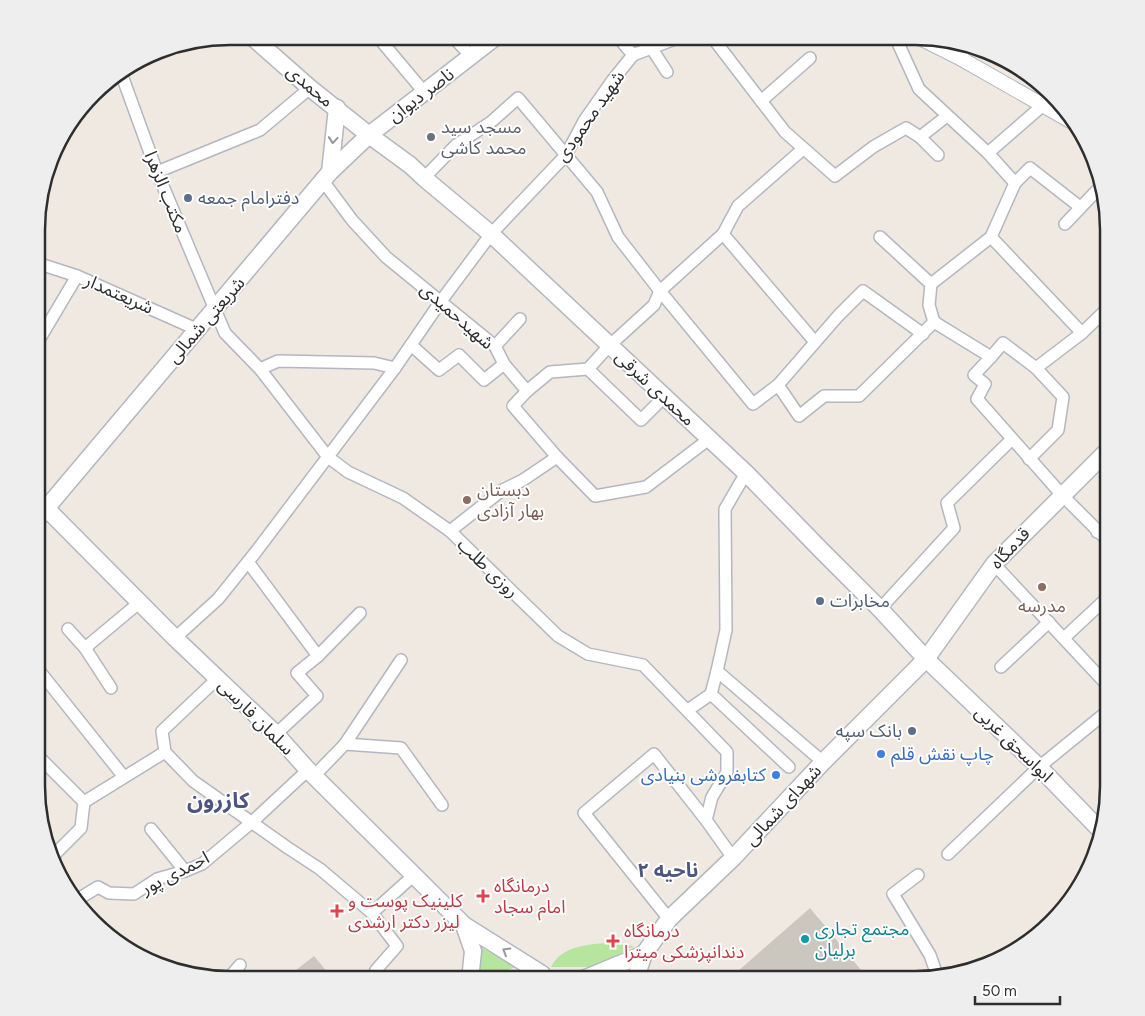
<svg xmlns="http://www.w3.org/2000/svg" width="1145" height="1016" font-family="Figtree,'Noto Sans Arabic',sans-serif">
  <rect width="100%" height="100%" fill="#efe9e1"/>
  <g fill="#b6e59e">
    <path d="M 604,943 L 634,946 L 595,967 L 551,967 C 561,947 584,945 604,943 Z"/>
    <path d="M 477,945 L 515,967 L 488,980 L 478,980 C 482,968 480,957 477,945 Z"/>
    <polygon points="631,965 623,980 598,980"/>
  </g>
  <polygon fill="#0003" points="810,910 820,920 868,979 731,979"/>
  <g fill="#cbc7bf">
    <polygon points="810,908 860,970 850,979 729,979"/>
    <polygon points="314,956 334,980 303,980 296,970"/>
  </g>
  <g fill="none" stroke-linecap="round" stroke-linejoin="round">
    <g stroke="#b4b7c1" stroke-width="14">
      <g id="minor">
        <polyline points="377,36 424,92"/>
        <polyline points="452,36 471,56"/>
        <polyline points="617,36 633,55"/>
        <polyline points="712,37 785,132 835,176 873,147 906,128 920,137 947,116"/>
        <polyline points="899,37 898,43 919,89 988,153 1015,183 1030,168 1080,207"/>
        <polyline points="652,49 667,72"/>
        <polyline points="958,57 967,47"/>
        <polyline points="121,73 157,172 225,333 260,369 328,457 348,472 403,498 450,531 558,636 588,654 643,665 727,752 727,772 712,797 706,820"/>
        <polyline points="761,101 810,58"/>
        <polyline points="920,137 938,155"/>
        <polyline points="988,153 1042,106"/>
        <polyline points="157,172 260,130 310,88"/>
        <polyline points="424,178 456,145 491,122 518,98 597,192 618,237 660,291 753,404 778,385 799,416 824,396 859,396 934,322 991,357 974,375 985,384 977,399 1062,495 1109,542"/>
        <polyline points="323,181 352,220 386,257 495,346 504,364 527,391 513,406 557,457"/>
        <polyline points="1065,224 1101,186"/>
        <polyline points="723,234 815,342"/>
        <polyline points="880,237 931,284 929,305 934,322"/>
        <polyline points="991,237 1082,333"/>
        <polyline points="40,264 77,276 196,329"/>
        <polyline points="931,284 991,237 1015,183"/>
        <polyline points="39,340 77,276"/>
        <polyline points="411,345 439,370 459,355 484,380 504,364"/>
        <polyline points="495,346 520,319"/>
        <polyline points="991,357 1003,343 1036,368"/>
        <polyline points="260,369 278,361 374,363 395,368"/>
        <polyline points="588,369 641,420 664,397"/>
        <polyline points="778,385 838,316 863,291 923,334"/>
        <polyline points="527,391 550,372 588,369 609,346 654,305 660,291 723,234 738,206 803,149"/>
        <polyline points="1029,459 1058,430 1063,397 1036,368 1082,333 1108,308"/>
        <polyline points="746,473 725,509 726,630 717,671 823,762"/>
        <polyline points="450,531 501,491 523,480 557,457 595,496 646,487 709,439"/>
        <polyline points="1097,532 1109,524"/>
        <polyline points="248,562 318,656 297,673 317,696 276,734"/>
        <polyline points="994,564 1109,687"/>
        <polyline points="880,609 954,528 947,503 1012,439"/>
        <polyline points="68,629 85,648"/>
        <polyline points="175,638 218,599 255,553 395,368 441,301 491,234 566,155 584,121 612,81 633,55 680,37"/>
        <polyline points="1064,638 1109,596"/>
        <polyline points="318,656 360,613"/>
        <polyline points="1001,667 1049,622"/>
        <polyline points="37,668 124,777"/>
        <polyline points="111,688 85,648 140,602"/>
        <polyline points="711,694 789,767"/>
        <polyline points="688,710 711,694 717,671"/>
        <polyline points="345,744 401,748 442,805"/>
        <polyline points="165,752 193,781 288,848 320,869 372,913"/>
        <polyline points="37,755 84,802"/>
        <polyline points="314,776 345,744 401,660"/>
        <polyline points="151,829 185,871"/>
        <polyline points="948,854 1039,767 1109,710"/>
        <polyline points="52,862 56,853 81,828 84,802 165,752 162,731 217,679"/>
        <polyline points="918,875 893,894 930,955 936,972 932,978"/>
        <polyline points="75,899 80,898 98,887 109,893 134,894 157,879 185,871 202,864 252,822 308,770"/>
        <polyline points="669,919 584,813 654,754 706,820 733,858"/>
        <polyline points="228,979 240,965"/>
        <polyline points="384,980 376,970 397,946 372,913 413,876"/>
      </g>
    </g>
    <g stroke="#b4b7c1" stroke-width="16">
      <polyline id="tertiary" points="918,37 958,57 1074,123"/>
    </g>
    <g stroke="#b4b7c1" stroke-width="19">
      <g id="secondary">
        <polyline points="251,36 310,88 369,135 410,165 424,178 491,234 746,473 822,551 880,609 926,659 1039,767 1100,830"/>
        <polyline points="330,172 337,108"/>
        <polyline points="38,500 175,638 276,734 308,770 464,925 542,974 544,980"/>
        <polyline points="38,518 330,172 369,135 497,36"/>
        <polyline points="464,925 473,951 470,980"/>
        <polyline points="581,980 644,954"/>
        <polyline points="635,980 644,954 669,919 733,858 823,762 926,659 994,564 1108,450"/>
      </g>
    </g>
    <use href="#minor" stroke="#fff" stroke-width="11"/>
    <use href="#tertiary" stroke="#fff" stroke-width="14"/>
    <use href="#secondary" stroke="#fff" stroke-width="16"/>
  </g>
  <defs><path id="oneway-chevron" d="M-2-3.5L2.5 0L-2 3.5" fill="none" stroke-width="1.6" stroke-linecap="round" stroke-linejoin="round" transform="scale(1.25)"/></defs>
  <g stroke="#969696">
    <use href="#oneway-chevron" transform="translate(333 140) rotate(95)"/>
    <use href="#oneway-chevron" transform="translate(506 951) rotate(-149)"/>
  </g>
  <circle fill="#6b7280" stroke="#fff" stroke-width="2" cx="431" cy="137" r="5"/>
  <g fill="#5c6f8a" stroke="#fff" stroke-width="2">
    <circle cx="188" cy="198" r="5"/>
    <circle cx="820" cy="601" r="5"/>
    <circle cx="912" cy="731" r="5"/>
  </g>
  <g fill="#8d6e63" stroke="#fff" stroke-width="2">
    <circle cx="467" cy="500" r="5"/>
    <circle cx="1042" cy="587" r="5"/>
  </g>
  <g fill="#3f7fe0" stroke="#fff" stroke-width="2">
    <circle cx="881" cy="754" r="5"/>
    <circle cx="776" cy="775" r="5"/>
  </g>
  <g fill="#e0444e" stroke="#fff" stroke-width="2">
    <path d="M480.5 888.5h5v5h5v5h-5v5h-5v-5h-5v-5h5z"/>
    <path d="M334.5 903.5h5v5h5v5h-5v5h-5v-5h-5v-5h5z"/>
    <path d="M610.5 933.5h5v5h5v5h-5v5h-5v-5h-5v-5h5z"/>
  </g>
  <circle fill="#0f9aa8" stroke="#fff" stroke-width="2" cx="805" cy="939" r="5"/>
  <g text-anchor="middle" stroke-width="4" stroke-linejoin="round" paint-order="stroke">
    <g font-size="18" fill="#2e2e2e" stroke="#fff">
      <text transform="translate(310 86) rotate(40)" y="6">محمدی</text>
      <text transform="translate(421 95) rotate(-37)" y="6">ناصر دیوان</text>
      <text transform="translate(590 116) rotate(-55)" y="6">شهید محمودی</text>
      <text transform="translate(166 192) rotate(68)" y="6">مکتب الزهرا</text>
      <text transform="translate(119 294) rotate(24)" y="6">شریعتمدار</text>
      <text transform="translate(457 316) rotate(41)" y="6">شهیدحمیدی</text>
      <text transform="translate(206 320) rotate(-49)" y="6">شریعتی شمالی</text>
      <text transform="translate(655 388) rotate(43)" y="6">محمدی شرقی</text>
      <text transform="translate(1010 548) rotate(-47)" y="6">قدمگاه</text>
      <text transform="translate(488 568) rotate(44)" y="6">روزی طلب</text>
      <text transform="translate(256 717) rotate(45)" y="6">سلمان فارسی</text>
      <text transform="translate(1014 744) rotate(44)" y="6">ابواسحق غربی</text>
      <text transform="translate(783 805) rotate(-47)" y="6">شهدای شمالی</text>
      <text transform="translate(175 873) rotate(-27)" y="6">احمدی پور</text>
    </g>
    <g font-size="18" fill="#5b616d" stroke="#fff" text-anchor="start">
      <text x="441" y="133">مسجد سید<tspan x="441" dy="21">محمد کاشی</tspan></text>
    </g>
    <g font-size="18" fill="#4e5e75" stroke="#fff" text-anchor="start">
      <text x="198" y="204">دفترامام جمعه</text>
      <text x="830" y="607">مخابرات</text>
      <text x="902" y="737" text-anchor="end">بانک سپه</text>
    </g>
    <g font-size="18" fill="#785e54" stroke="#fff" text-anchor="start">
      <text x="477" y="496">دبستان<tspan x="477" dy="21">بهار آزادی</tspan></text>
      <text x="1042" y="612" text-anchor="middle">مدرسه</text>
    </g>
    <g font-size="18" fill="#366cbe" stroke="#fff" text-anchor="start">
      <text x="891" y="760">چاپ نقش قلم</text>
      <text x="766" y="781" text-anchor="end">کتابفروشی بنیادی</text>
    </g>
    <g font-size="18" fill="#be3a42" stroke="#fff" text-anchor="start">
      <text x="494" y="892">درمانگاه<tspan x="494" dy="21">امام سجاد</tspan></text>
      <text x="348" y="907">کلینیک پوست و<tspan x="348" dy="21">لیزر دکتر ارشدی</tspan></text>
      <text x="624" y="937">درمانگاه<tspan x="624" dy="21">دندانپزشکی میترا</tspan></text>
    </g>
    <g font-size="18" fill="#0d838f" stroke="#fff" text-anchor="start">
      <text x="815" y="935">مجتمع تجاری<tspan x="815" dy="21">برلیان</tspan></text>
    </g>
    <g font-size="20" font-weight="bold" fill="#4d5680" stroke="#fff">
      <text x="668" y="877">ناحیه ۲</text>
    </g>
    <g font-size="22" font-weight="bold" fill="#4d5680" stroke="#fff">
      <text x="218" y="808">کازرون</text>
    </g>
  </g>
  <path d="M0 0H1145V1016H0ZM230 45H915A185 185 0 0 1 1100 230V786A185 185 0 0 1 915 971H230A185 185 0 0 1 45 786V230A185 185 0 0 1 230 45Z" fill="#eee" fill-rule="evenodd"/>
  <path fill="none" stroke="#2e2e2e" stroke-width="2.5" d="M230 45H915A185 185 0 0 1 1100 230V786A185 185 0 0 1 915 971H230A185 185 0 0 1 45 786V230A185 185 0 0 1 230 45Z"/>
  <path d="M975 996v8h85v-8" fill="none" stroke="#2e2e2e" stroke-width="2.5"/>
  <text x="982" y="996" font-size="15" fill="#2e2e2e" stroke="#ffffff" stroke-width="4" paint-order="stroke">50 m</text>
</svg>
